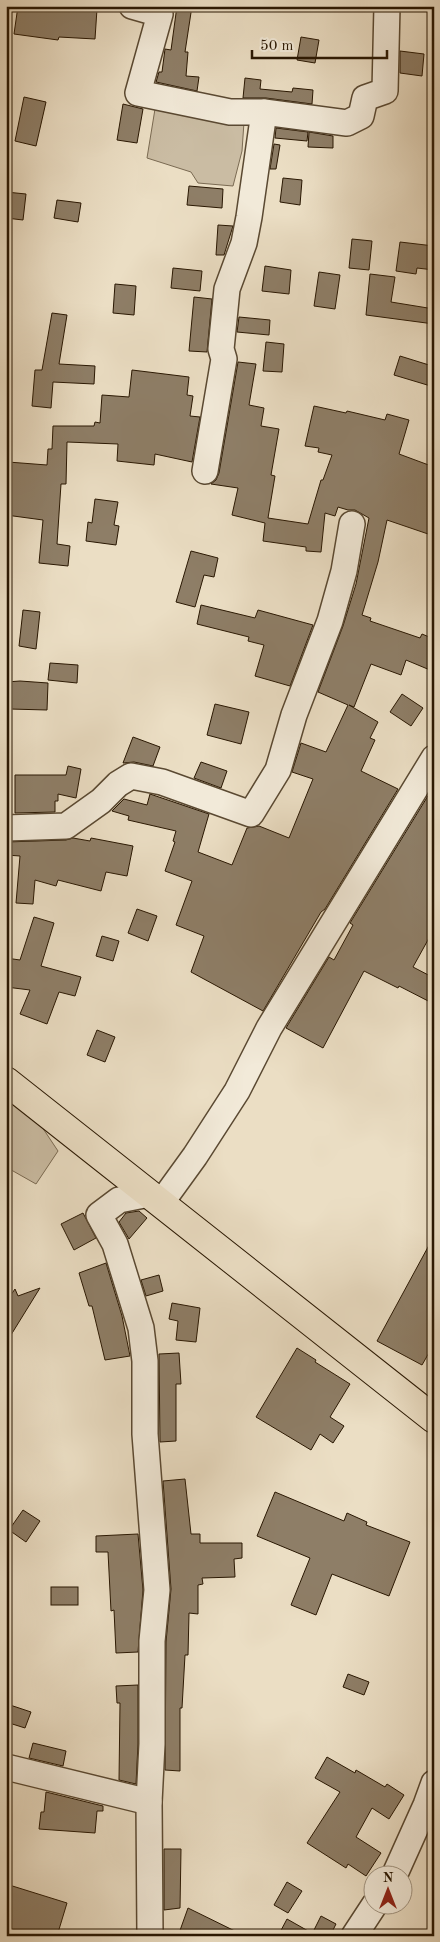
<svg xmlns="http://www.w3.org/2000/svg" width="440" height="1942" font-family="'Old Standard TT',serif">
  <rect width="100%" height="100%" fill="#ebdec4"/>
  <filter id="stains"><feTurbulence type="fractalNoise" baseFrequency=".004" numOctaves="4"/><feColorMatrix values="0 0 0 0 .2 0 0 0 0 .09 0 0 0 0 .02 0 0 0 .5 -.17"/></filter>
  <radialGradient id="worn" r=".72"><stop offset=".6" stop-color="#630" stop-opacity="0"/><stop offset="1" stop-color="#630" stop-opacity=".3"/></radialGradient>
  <g fill="#cabca3" stroke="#7a6a52">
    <polygon points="155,109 244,122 242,151 233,186 198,183 191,172 147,158"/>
    <polygon points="6,1094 30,1109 58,1151 36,1184 6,1167"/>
  </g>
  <g fill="#8e7e67" stroke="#291702">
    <polygon points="18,6 63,6 97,9 95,39 59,37 58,40 14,34"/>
    <polygon points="177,6 192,6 185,52 188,52 186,76 199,77 197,91 156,82 159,72 162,72 165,49 171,50"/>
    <polygon points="301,37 319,40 315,63 297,60"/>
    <polygon points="400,51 424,54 422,76 400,73"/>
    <polygon points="245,78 261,80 260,89 292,92 293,88 313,90 312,104 266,98 243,98"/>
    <polygon points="24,97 46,102 36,146 15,141"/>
    <polygon points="123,104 143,109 137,143 117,140"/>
    <polygon points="276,128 308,132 307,141 275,138"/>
    <polygon points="309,132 333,136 333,148 308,147"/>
    <polygon points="274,144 280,145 276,169 270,169"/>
    <polygon points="283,178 302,180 300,205 280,202"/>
    <polygon points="189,186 223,189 222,208 187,205"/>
    <polygon points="6,192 26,194 23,220 6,218"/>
    <polygon points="57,200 81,203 78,222 54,218"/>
    <polygon points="218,225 233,226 224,255 216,255"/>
    <polygon points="352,239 372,241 369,270 349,268"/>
    <polygon points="400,242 434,246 434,270 417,268 416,274 396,271"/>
    <polygon points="265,266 291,270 289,294 262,291"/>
    <polygon points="173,268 202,271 200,291 171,288"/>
    <polygon points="319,272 340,275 335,309 314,306"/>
    <polygon points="370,274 395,277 391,302 434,309 434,324 366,315"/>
    <polygon points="115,284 136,286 134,315 113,313"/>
    <polygon points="194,297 212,299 207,352 189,351"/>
    <polygon points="52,313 67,315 59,364 95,366 94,384 53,382 51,408 32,406 35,370 42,370"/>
    <polygon points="239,317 270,320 269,335 237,332"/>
    <polygon points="266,342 284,344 282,372 263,371"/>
    <polygon points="400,356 429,365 429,368 434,369 434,387 394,375"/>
    <polygon points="238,362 256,364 249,405 264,408 261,426 279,429 271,475 275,476 268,518 308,524 321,480 323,480 332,455 318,452 319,448 305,446 314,406 346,413 347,411 385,420 387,414 409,420 399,454 434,467 434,536 387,520 378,562 362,615 371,618 370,621 420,638 422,634 434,639 434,660 430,670 406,660 401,675 371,664 354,707 349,705 378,722 370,738 375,740 361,771 398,789 325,909 321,912 263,1011 191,972 204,936 176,925 192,881 165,871 175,842 173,841 176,831 128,820 129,816 112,811 124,799 147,805 150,794 209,814 198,852 232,865 247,828 259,826 289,838 313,779 292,772 301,743 326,752 348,705 318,692 343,626 356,584 369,518 355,510 348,510 338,507 335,516 325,513 321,552 306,551 306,547 263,541 265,523 232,515 238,488 211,484 216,480 219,473"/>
    <polygon points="132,370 189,377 187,395 193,396 190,416 200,417 192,462 155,454 154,465 117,461 118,444 67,442 66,484 61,484 57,544 70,546 68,566 39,563 43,520 6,515 8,462 47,465 48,449 52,449 53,426 94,426 95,422 100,423 102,395 129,397"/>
    <polygon points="95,499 118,502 114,525 119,526 116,545 86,541 88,522 92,523"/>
    <polygon points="191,551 218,558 214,577 204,575 195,607 176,602"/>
    <polygon points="201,605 255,618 258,610 313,625 290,686 255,676 264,645 248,641 249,637 197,624"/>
    <polygon points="23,610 40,612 36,649 19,646"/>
    <polygon points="50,663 78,665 77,683 48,680"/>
    <polygon points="20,681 48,683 47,710 10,709 10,699 6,699 6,682"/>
    <polygon points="402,694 423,708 411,726 390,712"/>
    <polygon points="215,704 249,712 241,744 207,735"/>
    <polygon points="133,737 160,747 153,766 134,762 123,763"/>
    <polygon points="201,762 227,771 221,788 194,778"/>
    <polygon points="68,766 81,769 76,798 58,794 58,801 55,801 55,812 15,813 15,775 66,775"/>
    <polygon points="434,786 434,929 413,967 434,978 434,1004 399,986 398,988 364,971 323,1048 286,1028 329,957 334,960 353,925 350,923"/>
    <polygon points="73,838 90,841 91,838 133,846 127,876 106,872 101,891 58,880 56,886 35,880 33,904 16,903 20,856 6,855 6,842 66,840"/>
    <polygon points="137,909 157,916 148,941 128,933"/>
    <polygon points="34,917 54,923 41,966 81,977 75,996 59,992 47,1024 20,1014 30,990 6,987 6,958 20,960"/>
    <polygon points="102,936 119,941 113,961 96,956"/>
    <polygon points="97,1030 115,1037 105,1062 87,1055"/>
    <polygon points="139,1211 147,1218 129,1239 119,1222 126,1213"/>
    <polygon points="83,1213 96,1238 74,1250 61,1224"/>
    <polygon points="434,1236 434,1344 422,1365 377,1341"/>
    <polygon points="106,1263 122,1316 130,1356 105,1360 92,1306 89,1306 79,1273"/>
    <polygon points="159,1275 163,1291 146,1296 141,1280"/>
    <polygon points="40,1288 6,1343 6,1302 15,1289 18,1296"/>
    <polygon points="172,1303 200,1308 196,1342 176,1340 178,1321 169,1319"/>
    <polygon points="297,1348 316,1360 315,1362 350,1384 330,1417 344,1426 333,1443 320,1434 311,1450 256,1417"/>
    <polygon points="179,1353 181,1384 176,1384 176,1441 160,1442 159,1354"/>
    <polygon points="185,1479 191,1534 200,1534 200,1543 242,1543 242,1558 234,1559 235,1577 202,1578 203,1584 198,1585 198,1614 189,1613 188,1655 185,1655 182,1708 180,1708 180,1771 165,1770 166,1642 171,1589 163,1481"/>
    <polygon points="275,1492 344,1521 347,1513 367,1522 366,1525 410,1542 389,1596 332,1574 316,1615 291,1605 310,1558 257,1536"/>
    <polygon points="23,1510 40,1521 26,1542 9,1530"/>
    <polygon points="138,1534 143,1590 138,1652 116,1653 114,1610 111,1611 108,1552 96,1552 96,1536"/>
    <rect x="51" y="1587" width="27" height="18"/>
    <polygon points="348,1674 369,1682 364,1695 343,1687"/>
    <polygon points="138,1685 138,1744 136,1784 119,1780 120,1703 117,1703 116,1686"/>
    <polygon points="10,1705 31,1712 25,1728 6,1722"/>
    <polygon points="33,1743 66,1751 63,1766 29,1758"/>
    <polygon points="327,1757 355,1773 356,1770 385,1787 387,1784 404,1795 389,1819 372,1808 356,1837 381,1853 366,1876 348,1864 346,1868 307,1843 340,1792 315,1778"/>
    <polygon points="46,1792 103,1806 103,1811 97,1811 95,1833 39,1829 41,1812 44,1812"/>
    <polygon points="164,1849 181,1849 180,1908 164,1910"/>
    <polygon points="287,1882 302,1891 288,1913 274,1905"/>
    <polygon points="6,1884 67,1903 57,1936 6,1936"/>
    <polygon points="188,1908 245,1936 178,1936"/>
    <polygon points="321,1916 336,1924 330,1936 314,1930"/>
    <polygon points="287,1919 317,1936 278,1936"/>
  </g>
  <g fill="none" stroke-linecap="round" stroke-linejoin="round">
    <g stroke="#5a4932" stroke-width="28">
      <g id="minor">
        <polyline points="132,6 160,14 138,93 230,112 264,112 347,123 361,116 365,98 385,91 387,6"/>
        <polyline points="205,471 224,359 221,349 227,289 244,243 249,217 264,112"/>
        <polyline points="6,828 66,826 101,801 118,784 131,776 162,782 251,814 278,770 294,715 330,621 344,571 352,524"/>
        <polyline points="149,1194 119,1200 99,1215 115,1244 141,1328 145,1361 145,1434 157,1590 152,1641 152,1744 149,1802 150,1936"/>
        <polyline points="161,1203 195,1156 237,1091 269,1028 434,758"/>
        <polyline points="6,1767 149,1802"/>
        <polyline points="395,1874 426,1805 434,1783"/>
        <polyline points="354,1936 375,1904"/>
      </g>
    </g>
    <g stroke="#291702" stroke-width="30">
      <polyline id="major" points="6,1081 434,1419"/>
    </g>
    <use href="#minor" stroke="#f2ead9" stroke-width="25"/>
    <use href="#major" stroke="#ebdec4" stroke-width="28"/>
  </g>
  <rect width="440" height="1942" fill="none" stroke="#ebdec4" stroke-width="25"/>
  <rect x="8" y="8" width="425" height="1927" fill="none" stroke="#291702" stroke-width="2.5"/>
  <rect x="12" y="12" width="415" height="1917" fill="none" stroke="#291702"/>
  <g transform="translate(388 1890)"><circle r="24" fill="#f2ead9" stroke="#a29683"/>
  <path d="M0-4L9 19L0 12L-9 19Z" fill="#8f2418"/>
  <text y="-8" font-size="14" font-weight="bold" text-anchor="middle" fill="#291702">N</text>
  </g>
  <path d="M252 50v8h135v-8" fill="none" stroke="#291702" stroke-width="2.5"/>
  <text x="260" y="50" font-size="15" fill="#291702" stroke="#f2ead9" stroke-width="4" paint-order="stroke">50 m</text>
  <rect width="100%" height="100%" filter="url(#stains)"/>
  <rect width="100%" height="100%" fill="url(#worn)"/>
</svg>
